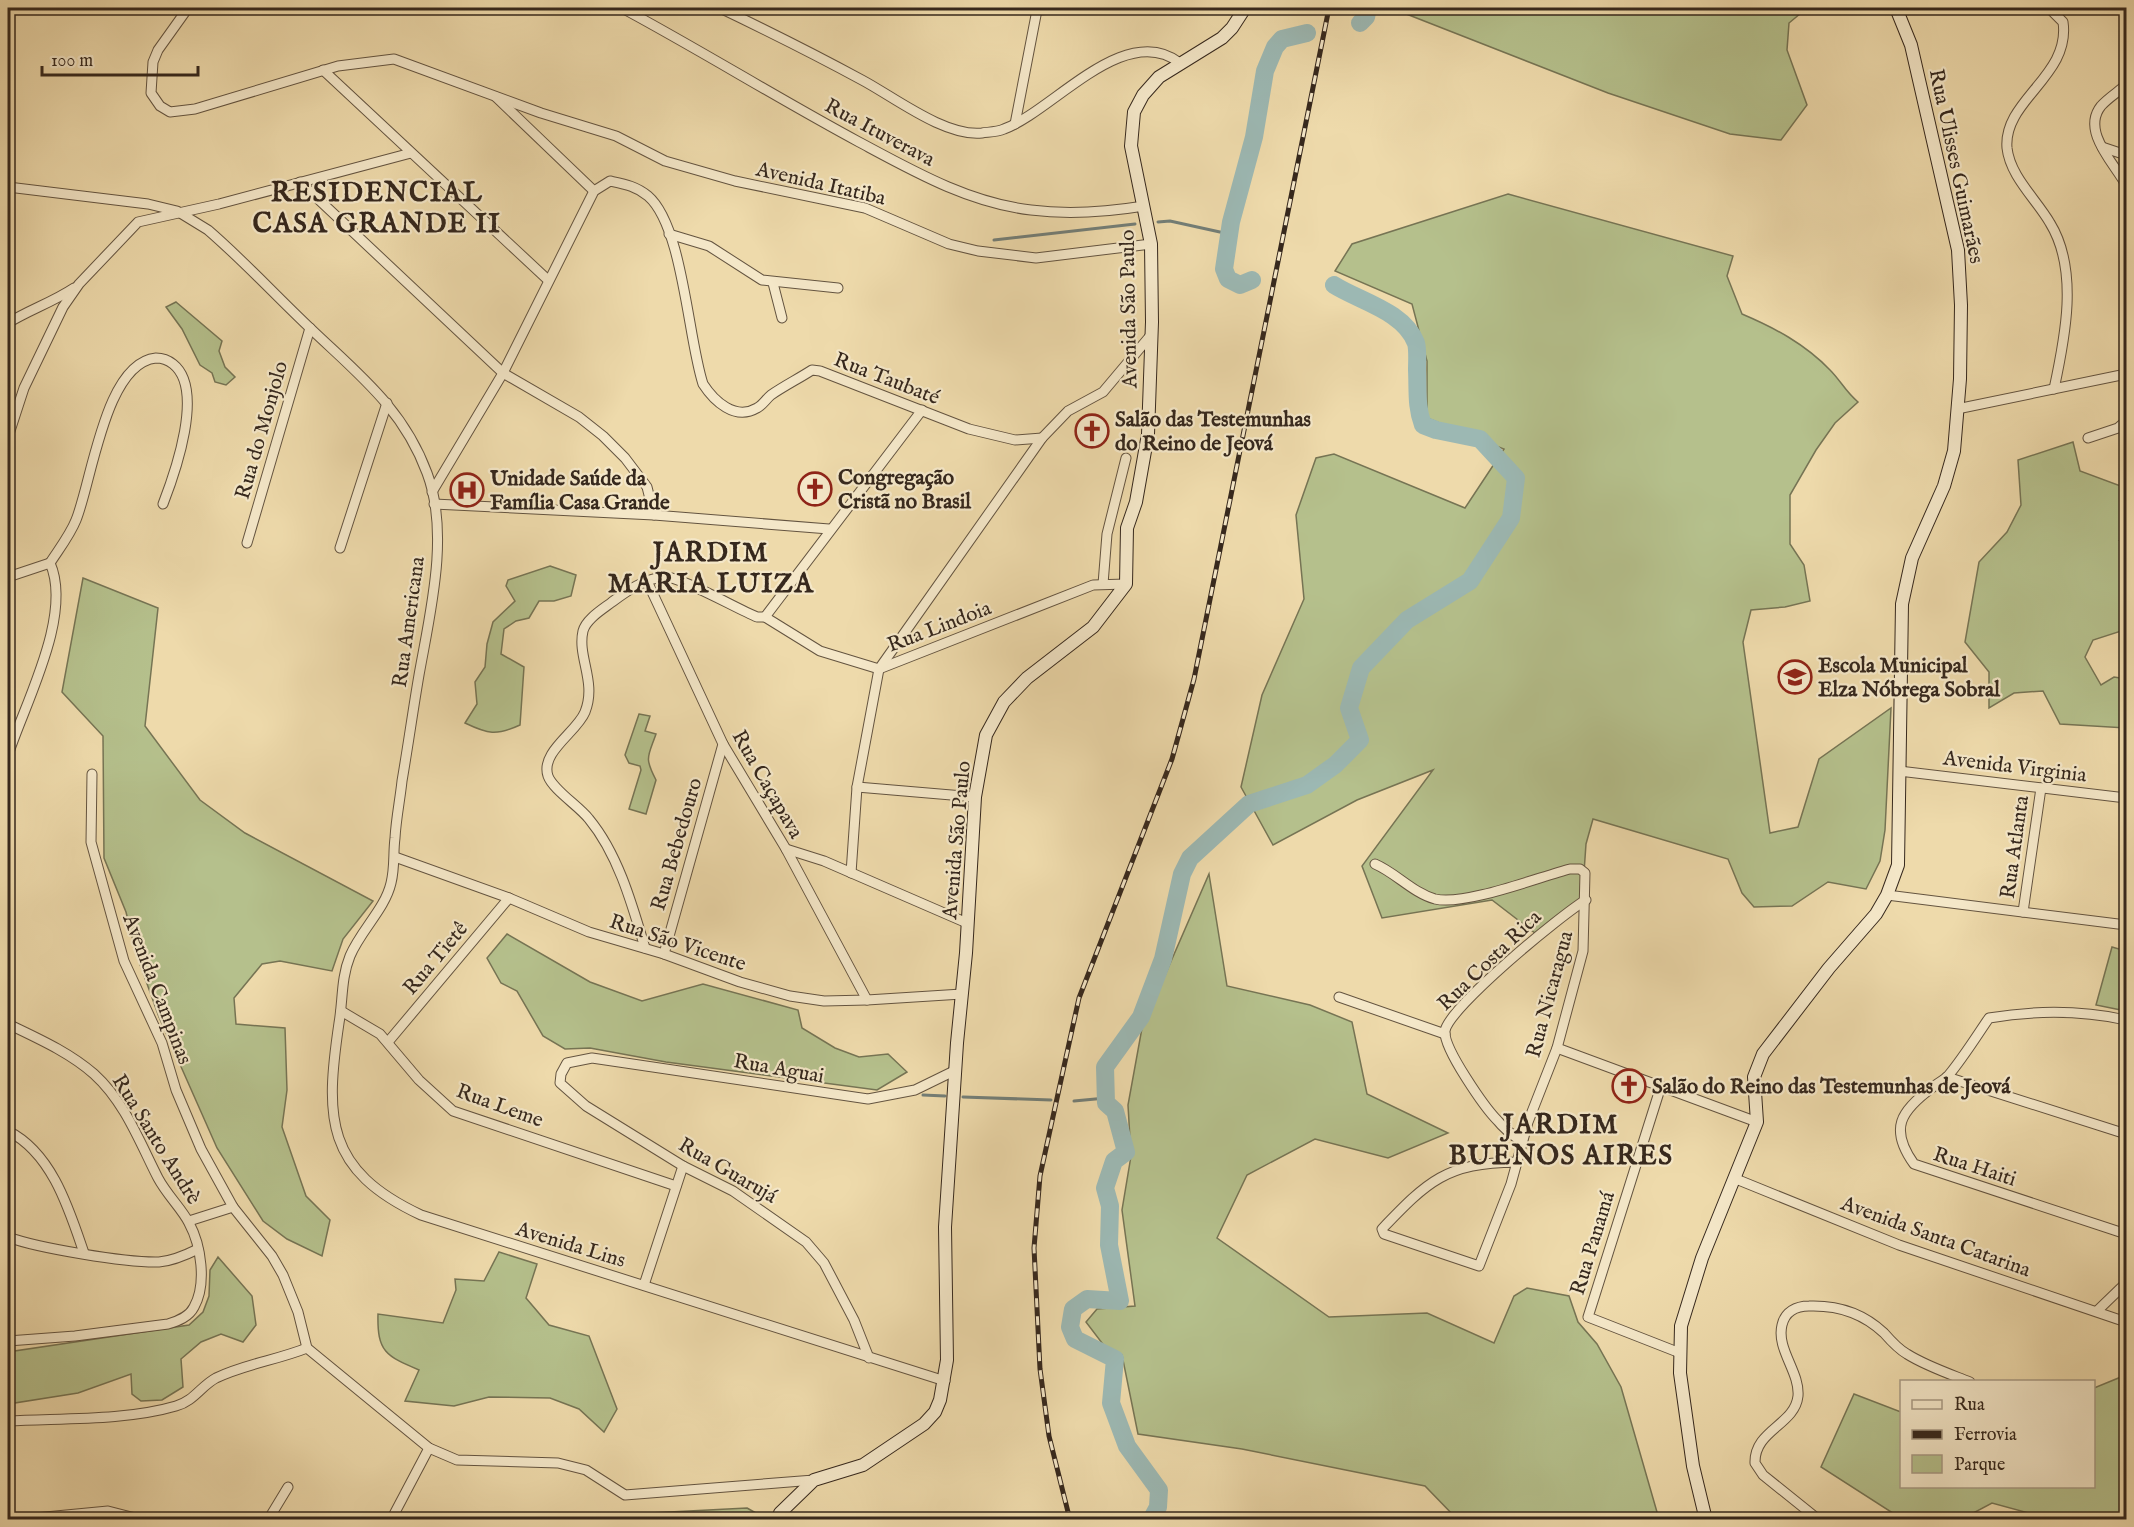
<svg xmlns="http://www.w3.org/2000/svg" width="2134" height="1527" font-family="'IM FELL English',serif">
  <rect width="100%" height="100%" fill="#eedaab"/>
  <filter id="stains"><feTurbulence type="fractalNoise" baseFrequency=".00333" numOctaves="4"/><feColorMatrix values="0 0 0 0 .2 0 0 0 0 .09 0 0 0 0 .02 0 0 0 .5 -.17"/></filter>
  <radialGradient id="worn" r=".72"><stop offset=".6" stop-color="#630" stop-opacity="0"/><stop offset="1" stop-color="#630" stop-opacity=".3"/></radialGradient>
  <g fill="#b5c08c" stroke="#767454" stroke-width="1.5">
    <polygon points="1391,8 1807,8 1789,23 1787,50 1807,105 1781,140 1730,134 1608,93"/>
    <path d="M 1508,194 L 1733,256 L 1727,276 L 1742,314 C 1775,328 1805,344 1830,370 C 1841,381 1845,391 1858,402 L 1835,423 L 1816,450 L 1790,495 L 1790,544 L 1804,565 L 1810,601 L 1785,607 L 1751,610 L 1743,642 L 1770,833 L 1798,827 L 1819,759 L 1891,708 L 1885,830 L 1880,861 L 1866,889 L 1828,882 L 1792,906 L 1754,907 L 1742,893 L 1728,859 L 1593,819 L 1586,844 L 1582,901 L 1535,933 L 1492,900 L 1382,918 L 1362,866 L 1433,770 L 1357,800 L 1273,845 L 1241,787 L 1262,695 L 1304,599 L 1296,515 L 1316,458 L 1334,454 L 1465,508 L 1504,449 L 1427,418 L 1427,361 L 1412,304 L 1335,271 L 1352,244 Z"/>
    <polygon points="176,302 222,341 219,351 225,367 235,377 226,385 215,382 212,373 200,365 182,329 166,307"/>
    <polygon points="2073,442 2080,471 2126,488 2126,542 2120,541 2126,547 2126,632 2124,630 2093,640 2085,657 2101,685 2114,677 2126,679 2126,728 2060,724 2043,691 2014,693 1989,708 1989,672 1965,642 1979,562 2007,532 2021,505 2018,460"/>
    <path d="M 550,566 L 576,575 L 571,596 L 554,601 L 539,601 L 529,618 L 516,621 L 504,629 L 501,654 L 524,667 L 520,725 C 496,736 488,734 465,723 L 477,704 L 475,682 L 485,667 L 487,644 L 493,622 L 515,601 L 506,586 L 508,580 Z"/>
    <polygon points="83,578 158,608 145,726 200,800 245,833 373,901 343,939 332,971 280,961 262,964 234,998 236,1024 285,1028 287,1090 282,1127 306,1196 330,1220 322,1256 287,1239 263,1221 217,1148 159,1017 137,956 126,912 104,858 103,736 62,692"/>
    <path d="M 639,714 L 650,716 L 645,731 L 656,734 C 648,757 644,757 656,780 L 646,814 L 629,809 L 641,770 L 640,766 L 629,763 L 625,755 Z"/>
    <polygon points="1209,874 1227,986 1310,1005 1352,1022 1367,1094 1448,1133 1388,1158 1315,1139 1247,1175 1217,1238 1329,1317 1427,1313 1494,1343 1514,1296 1527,1288 1569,1296 1578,1322 1597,1344 1621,1387 1659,1519 1457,1519 1425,1486 1242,1449 1138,1434 1122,1355 1105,1347 1086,1322 1097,1309 1135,1306 1122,1210 1131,1156 1128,1105 1142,1028"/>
    <polygon points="507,934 590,982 642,1001 703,984 798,1010 802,1028 835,1048 859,1057 888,1054 907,1072 877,1090 666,1062 590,1048 565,1049 543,1036 517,991 501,983 487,958"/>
    <polygon points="2112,947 2126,951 2126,1011 2096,1005"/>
    <path d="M 499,1252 L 537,1264 L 526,1298 L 549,1325 L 589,1336 L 617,1409 L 604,1432 L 579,1409 L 550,1398 L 489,1397 L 454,1406 L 405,1401 L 419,1370 C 386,1356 377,1352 378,1314 L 443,1323 L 456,1290 L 455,1279 L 484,1281 Z"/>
    <polygon points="218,1257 252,1296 256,1325 243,1342 221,1334 201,1342 181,1359 183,1387 162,1400 141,1401 132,1394 131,1374 78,1393 8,1404 8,1352 189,1325 203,1312 209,1296 210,1270"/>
    <polygon points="2121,1377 2126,1382 2126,1519 2050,1519 1992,1503 1962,1519 1902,1519 1821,1467 1854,1394 1901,1412 1902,1486 2094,1486 2094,1388"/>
    <polygon points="747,1508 756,1513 757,1519 591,1519 592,1516"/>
  </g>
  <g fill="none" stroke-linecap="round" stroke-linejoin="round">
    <g stroke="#737e77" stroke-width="3">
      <polyline points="1158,222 1170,221 1229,234"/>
      <polyline points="994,240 1135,224"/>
      <polyline points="923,1095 945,1096"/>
      <polyline points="963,1097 1051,1100"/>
      <polyline points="1074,1101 1106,1098"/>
    </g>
    <g stroke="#9cb8b3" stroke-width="18">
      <polyline points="1360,23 1366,17 1368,8"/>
      <polyline points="1252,280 1240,285 1228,279 1224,269 1231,222 1254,137 1265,71 1275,47 1282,39 1307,33"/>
      <path d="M 1151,1520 L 1158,1507 L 1159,1490 L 1127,1446 L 1111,1403 L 1115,1359 L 1075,1339 L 1070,1327 L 1073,1309 L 1087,1299 L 1120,1301 L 1109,1245 L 1110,1206 L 1105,1188 L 1114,1161 L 1126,1152 L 1115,1111 L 1106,1103 L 1105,1067 L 1141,1017 L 1163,959 L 1182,874 L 1190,858 L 1249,804 L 1307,785 L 1335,765 L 1360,740 L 1349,708 L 1361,668 L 1407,620 L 1470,581 L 1511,518 L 1516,478 L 1480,439 L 1436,430 L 1423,425 C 1416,407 1418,390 1417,370 C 1417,362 1418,350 1416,343 C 1404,311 1359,301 1334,285"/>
    </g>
    <g stroke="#645440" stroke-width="11">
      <g id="street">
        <polyline points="188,8 158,50 153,62 151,93 160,106 170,112 195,109 338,66 394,59 541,113 616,136 665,161 735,181 865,208 949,244 978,251 1036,258 1151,244"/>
        <path d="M 622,8 C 702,51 779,99 859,142 C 913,171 969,203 1031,210 C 1069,215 1107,212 1144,206"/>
        <path d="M 720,8 C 768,31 816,55 862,80 C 894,97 945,137 982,133 C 989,132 997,132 1004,129 C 1053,111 1125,20 1180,63"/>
        <polyline points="1002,8 1037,10 1072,8"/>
        <path d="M 2049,8 L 2063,22 C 2071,76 2003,100 2007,148 C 2010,176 2036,199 2050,223 C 2079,270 2065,338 2054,389"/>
        <polyline points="323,70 548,280"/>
        <path d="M 2126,85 C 2118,92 2108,98 2101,106 C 2081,131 2114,163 2126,185"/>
        <polyline points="496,97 594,191"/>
        <polyline points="1015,124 1037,10"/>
        <polyline points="2102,147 2126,155"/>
        <polyline points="300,182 503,373 579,417 603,436 625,458 647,487 654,515"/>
        <path d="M 8,187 L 148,204 L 177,211 L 208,230 C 244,261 276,296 311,329 C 358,374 403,408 427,473 C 450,534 430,613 419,675 C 413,710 408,746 402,781 C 400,800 396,819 395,838 C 393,853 395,867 391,883 C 385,909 361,930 350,956 C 341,978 343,1000 339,1023 C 325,1118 325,1170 421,1215 L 945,1381"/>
        <polyline points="669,234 709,246 762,280 838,288"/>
        <polyline points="773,283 782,318"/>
        <path d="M 8,323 C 29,310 53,302 74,288"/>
        <polyline points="1957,409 2126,374"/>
        <polyline points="8,437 24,388 63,307 79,284 138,222 219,204 411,153"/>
        <polyline points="2088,438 2118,428 2126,421"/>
        <path d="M 432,492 L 503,373 L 594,191 L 610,181 C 624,184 636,186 648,196 C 683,226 688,339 703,384 C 714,401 735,421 757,408 C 763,405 766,399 771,395 C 784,386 798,379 812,370 L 820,371 L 969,429 L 1015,440 L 1042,438"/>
        <polyline points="434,504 654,515 829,529"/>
        <polyline points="247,543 310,328"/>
        <polyline points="340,548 387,403"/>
        <path d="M 50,563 C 59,549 70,535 76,520 C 92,481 105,363 156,358 C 164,358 168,360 173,364 C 205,389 175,473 163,504"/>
        <polyline points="8,577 50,563"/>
        <polyline points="647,581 723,744 786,849 867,1000"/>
        <polyline points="1103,584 1107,534 1126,458"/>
        <polyline points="765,617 922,410"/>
        <path d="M 8,755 C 25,703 73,615 50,563"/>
        <polyline points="1899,771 2126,798"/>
        <polyline points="92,774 91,842 124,961 162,1043 176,1090 201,1149 233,1207 272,1256 283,1275 298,1312 307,1348 429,1448 457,1460 558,1463 586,1470 625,1495 814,1480"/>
        <polyline points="857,787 975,797"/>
        <polyline points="786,849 824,861 967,923"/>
        <polyline points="395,857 509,898 589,932 664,954 740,982 790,996 824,1001 867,1000 962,994"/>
        <path d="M 1375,864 C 1396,873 1413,893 1435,899 C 1465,906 1539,877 1570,869 L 1580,869 L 1585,873 L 1583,951 L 1557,1048 L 1528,1122 L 1511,1184 L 1479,1266 L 1384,1234 L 1382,1229 C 1428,1181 1446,1163 1516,1162"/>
        <polyline points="851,873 857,787 879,669 1042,438 1068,411 1103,392 1151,335"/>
        <polyline points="1887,895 2126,925"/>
        <polyline points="2023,912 2041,788"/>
        <path d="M 645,948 C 632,904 618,854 589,819 C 579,806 553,790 548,776 C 540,752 577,732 585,712 C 597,682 577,657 583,631 C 586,619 603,609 612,602 C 627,591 645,578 665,577 C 682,577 737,609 757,617 L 765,617 L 820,651 L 879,669 L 1093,585 L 1126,584"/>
        <polyline points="664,954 723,744"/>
        <polyline points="1339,997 1445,1034"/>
        <polyline points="341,1011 380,1034 419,1080 453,1111 676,1186"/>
        <path d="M 2126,1020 C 2080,1010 2036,1010 1989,1018 C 1976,1037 1963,1058 1948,1076 C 1944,1080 1938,1083 1933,1087 C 1900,1111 1889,1129 1914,1164 L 2126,1234"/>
        <path d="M 8,1024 C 37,1038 69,1052 94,1074 C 125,1102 140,1143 158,1178 C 167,1195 182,1209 189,1223 C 201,1245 207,1284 194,1307 C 189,1317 178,1321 168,1324 L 75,1336 L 8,1341"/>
        <polyline points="388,1042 509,898"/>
        <polyline points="1557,1048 1757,1122"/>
        <polyline points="1947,1077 2126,1134"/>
        <polyline points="1661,1086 1588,1317 1680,1353"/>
        <path d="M 8,1131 C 52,1153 69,1209 84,1253"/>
        <path d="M 1522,1142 C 1514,1136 1505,1130 1498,1121 C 1485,1108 1443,1048 1445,1031 C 1448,1008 1562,914 1586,900"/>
        <polyline points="1736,1179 1899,1245 2126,1322"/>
        <polyline points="189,1221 233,1207"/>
        <path d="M 8,1237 C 37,1248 127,1263 159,1262 C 172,1261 186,1255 198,1249"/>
        <polyline points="644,1285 683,1166"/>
        <polyline points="2097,1311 2126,1283"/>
        <polyline points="869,1358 854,1320 824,1263 806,1242 733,1191 683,1166 586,1106 560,1083 561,1074 567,1063 592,1058 868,1099 915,1090 956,1070"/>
        <path d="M 8,1421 C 60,1418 125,1421 176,1406 C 194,1401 201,1386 216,1378 C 245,1364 277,1360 307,1348"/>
        <polyline points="14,1520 108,1511 143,1520"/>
        <polyline points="268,1520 288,1487"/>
        <polyline points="391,1520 429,1448"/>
        <path d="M 1819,1520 L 1763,1475 L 1755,1463 C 1754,1430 1795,1425 1798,1396 C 1800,1372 1776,1349 1782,1325 C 1785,1312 1796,1306 1809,1306 C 1838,1305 1863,1313 1884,1333 C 1891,1341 1898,1349 1907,1354 C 1926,1366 1950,1374 1970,1382"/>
      </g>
    </g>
    <g stroke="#36281d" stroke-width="14">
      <g id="secondary">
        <polyline points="778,1520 780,1513 814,1480 863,1465 924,1424 935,1412 940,1400 947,1360 945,1227 957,1043 966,953 975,797 986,735 1004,702 1027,678 1093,627 1126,584 1127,528 1136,502 1148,434 1152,322 1151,244 1131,146 1134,112 1143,95 1159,77 1222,38 1232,28 1245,8"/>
        <polyline points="1706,1520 1693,1466 1680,1373 1681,1326 1702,1258 1757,1122 1754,1077 1763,1054 1829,968 1876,914 1887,895 1898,865 1902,604 1912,558 1944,486 1954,451 1960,379 1961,305 1958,250 1911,45 1896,8"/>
      </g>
    </g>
    <use href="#street" stroke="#f4e7c8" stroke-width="9"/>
    <use href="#secondary" stroke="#f4e7c8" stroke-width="12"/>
    <g stroke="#36281d" stroke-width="5">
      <polyline id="rail" points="1070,1520 1049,1436 1040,1369 1034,1248 1040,1176 1079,998 1172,759 1194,679 1329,8"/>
    </g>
    <use href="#rail" stroke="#f4e7c8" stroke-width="3" stroke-dasharray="9" stroke-linecap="butt"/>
  </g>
  <defs>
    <g id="church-ring" transform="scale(1.725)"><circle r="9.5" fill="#f4e7c8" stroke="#8f2418" stroke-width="1.5"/><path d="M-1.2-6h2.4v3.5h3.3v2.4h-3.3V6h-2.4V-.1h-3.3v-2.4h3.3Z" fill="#8f2418"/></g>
    <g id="hospital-ring" transform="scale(1.725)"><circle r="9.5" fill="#f4e7c8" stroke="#8f2418" stroke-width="1.5"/><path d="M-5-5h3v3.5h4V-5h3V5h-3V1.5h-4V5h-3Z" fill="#8f2418"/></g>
    <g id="school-ring" transform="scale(1.725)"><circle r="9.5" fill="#f4e7c8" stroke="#8f2418" stroke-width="1.5"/><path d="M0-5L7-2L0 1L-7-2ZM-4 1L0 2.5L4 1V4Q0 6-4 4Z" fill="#8f2418"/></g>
  </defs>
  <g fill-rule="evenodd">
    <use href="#church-ring" x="1092" y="431"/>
    <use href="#church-ring" x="815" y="489"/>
    <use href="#hospital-ring" x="467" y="490"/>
    <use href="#school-ring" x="1795" y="677"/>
    <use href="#church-ring" x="1629" y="1086"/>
  </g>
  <g text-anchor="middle" stroke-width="4.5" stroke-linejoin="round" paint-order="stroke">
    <g font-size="21" fill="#36281d" stroke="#f4e7c8">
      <text transform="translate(880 132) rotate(28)" y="7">Rua Ituverava</text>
      <text transform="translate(1957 166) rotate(78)" y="7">Rua Ulisses Guimarães</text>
      <text transform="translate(821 183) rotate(13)" y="7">Avenida Itatiba</text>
      <text transform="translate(1128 309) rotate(-91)" y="7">Avenida São Paulo</text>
      <text transform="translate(887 378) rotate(21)" y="7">Rua Taubaté</text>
      <text transform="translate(261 430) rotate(-74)" y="7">Rua do Monjolo</text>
      <text transform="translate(408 622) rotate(-82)" y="7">Rua Americana</text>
      <text transform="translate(939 626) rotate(-21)" y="7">Rua Lindoia</text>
      <text transform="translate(2015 766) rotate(7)" y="7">Avenida Virginia</text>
      <text transform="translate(768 784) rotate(60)" y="7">Rua Caçapava</text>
      <text transform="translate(956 840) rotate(-85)" y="7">Avenida São Paulo</text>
      <text transform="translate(676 844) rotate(-74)" y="7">Rua Bebedouro</text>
      <text transform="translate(2014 847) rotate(-82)" y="7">Rua Atlanta</text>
      <text transform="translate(678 942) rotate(18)" y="7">Rua São Vicente</text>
      <text transform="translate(435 958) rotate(-50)" y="7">Rua Tietê</text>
      <text transform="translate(1489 960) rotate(-44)" y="7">Rua Costa Rica</text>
      <text transform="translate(158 989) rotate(69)" y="7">Avenida Campinas</text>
      <text transform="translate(1549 994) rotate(-75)" y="7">Rua Nicaragua</text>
      <text transform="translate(779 1068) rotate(10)" y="7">Rua Aguai</text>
      <text transform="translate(500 1105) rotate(20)" y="7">Rua Leme</text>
      <text transform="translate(157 1139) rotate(58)" y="7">Rua Santo Andrè</text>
      <text transform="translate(1975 1166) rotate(18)" y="7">Rua Haiti</text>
      <text transform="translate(728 1170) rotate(30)" y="7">Rua Guarujá</text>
      <text transform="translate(1936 1236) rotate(20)" y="7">Avenida Santa Catarina</text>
      <text transform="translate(1592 1243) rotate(-73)" y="7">Rua Panamá</text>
      <text transform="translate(571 1244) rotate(17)" y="7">Avenida Lins</text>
    </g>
    <g font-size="21" font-weight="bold" fill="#36281d" stroke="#f4e7c8" text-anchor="start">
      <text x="1115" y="426">Salão das Testemunhas<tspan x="1115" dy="24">do Reino de Jeová</tspan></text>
      <text x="838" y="484">Congregação<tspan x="838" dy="24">Cristã no Brasil</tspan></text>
      <text x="490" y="485">Unidade Saúde da<tspan x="490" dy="24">Família Casa Grande</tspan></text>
      <text x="1818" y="672">Escola Municipal<tspan x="1818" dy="24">Elza Nóbrega Sobral</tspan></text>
      <text x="1652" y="1093">Salão do Reino das Testemunhas de Jeová</text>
    </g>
    <g font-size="27" font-weight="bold" letter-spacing="1.5" fill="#36281d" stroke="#f4e7c8">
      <text x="377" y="201">RESIDENCIAL<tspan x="377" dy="31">CASA GRANDE II</tspan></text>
      <text x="711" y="561">JARDIM<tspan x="711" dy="31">MARIA LUIZA</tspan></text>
      <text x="1561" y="1133">JARDIM<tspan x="1561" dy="31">BUENOS AIRES</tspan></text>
    </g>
  </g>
  <rect width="2134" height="1527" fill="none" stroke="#eedaab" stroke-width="30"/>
  <rect x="9" y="9" width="2116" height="1509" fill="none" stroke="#36281d" stroke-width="3"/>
  <rect x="15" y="15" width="2104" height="1497" fill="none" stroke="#36281d" stroke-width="1.5"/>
  <rect x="1900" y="1380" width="195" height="108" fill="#f4e7c8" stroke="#a89b84" stroke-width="1.5"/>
  <rect x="1912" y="1400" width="30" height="9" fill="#f4e7c8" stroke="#a89b84" stroke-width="1.5"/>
  <text x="1954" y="1410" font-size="18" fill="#36281d">Rua</text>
  <rect x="1912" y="1430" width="30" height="9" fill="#36281d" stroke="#a89b84" stroke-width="1.5"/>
  <text x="1954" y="1440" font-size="18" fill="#36281d">Ferrovia</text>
  <rect x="1912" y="1455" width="30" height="18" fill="#b5c08c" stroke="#a89b84" stroke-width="1.5"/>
  <text x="1954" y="1470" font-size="18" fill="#36281d">Parque</text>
  <path d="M42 66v9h156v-9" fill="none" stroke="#36281d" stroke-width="3"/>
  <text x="51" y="66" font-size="18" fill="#36281d" stroke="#f4e7c8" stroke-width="4.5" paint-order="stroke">100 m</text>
  <rect width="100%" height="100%" filter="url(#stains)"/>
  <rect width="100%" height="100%" fill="url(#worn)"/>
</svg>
